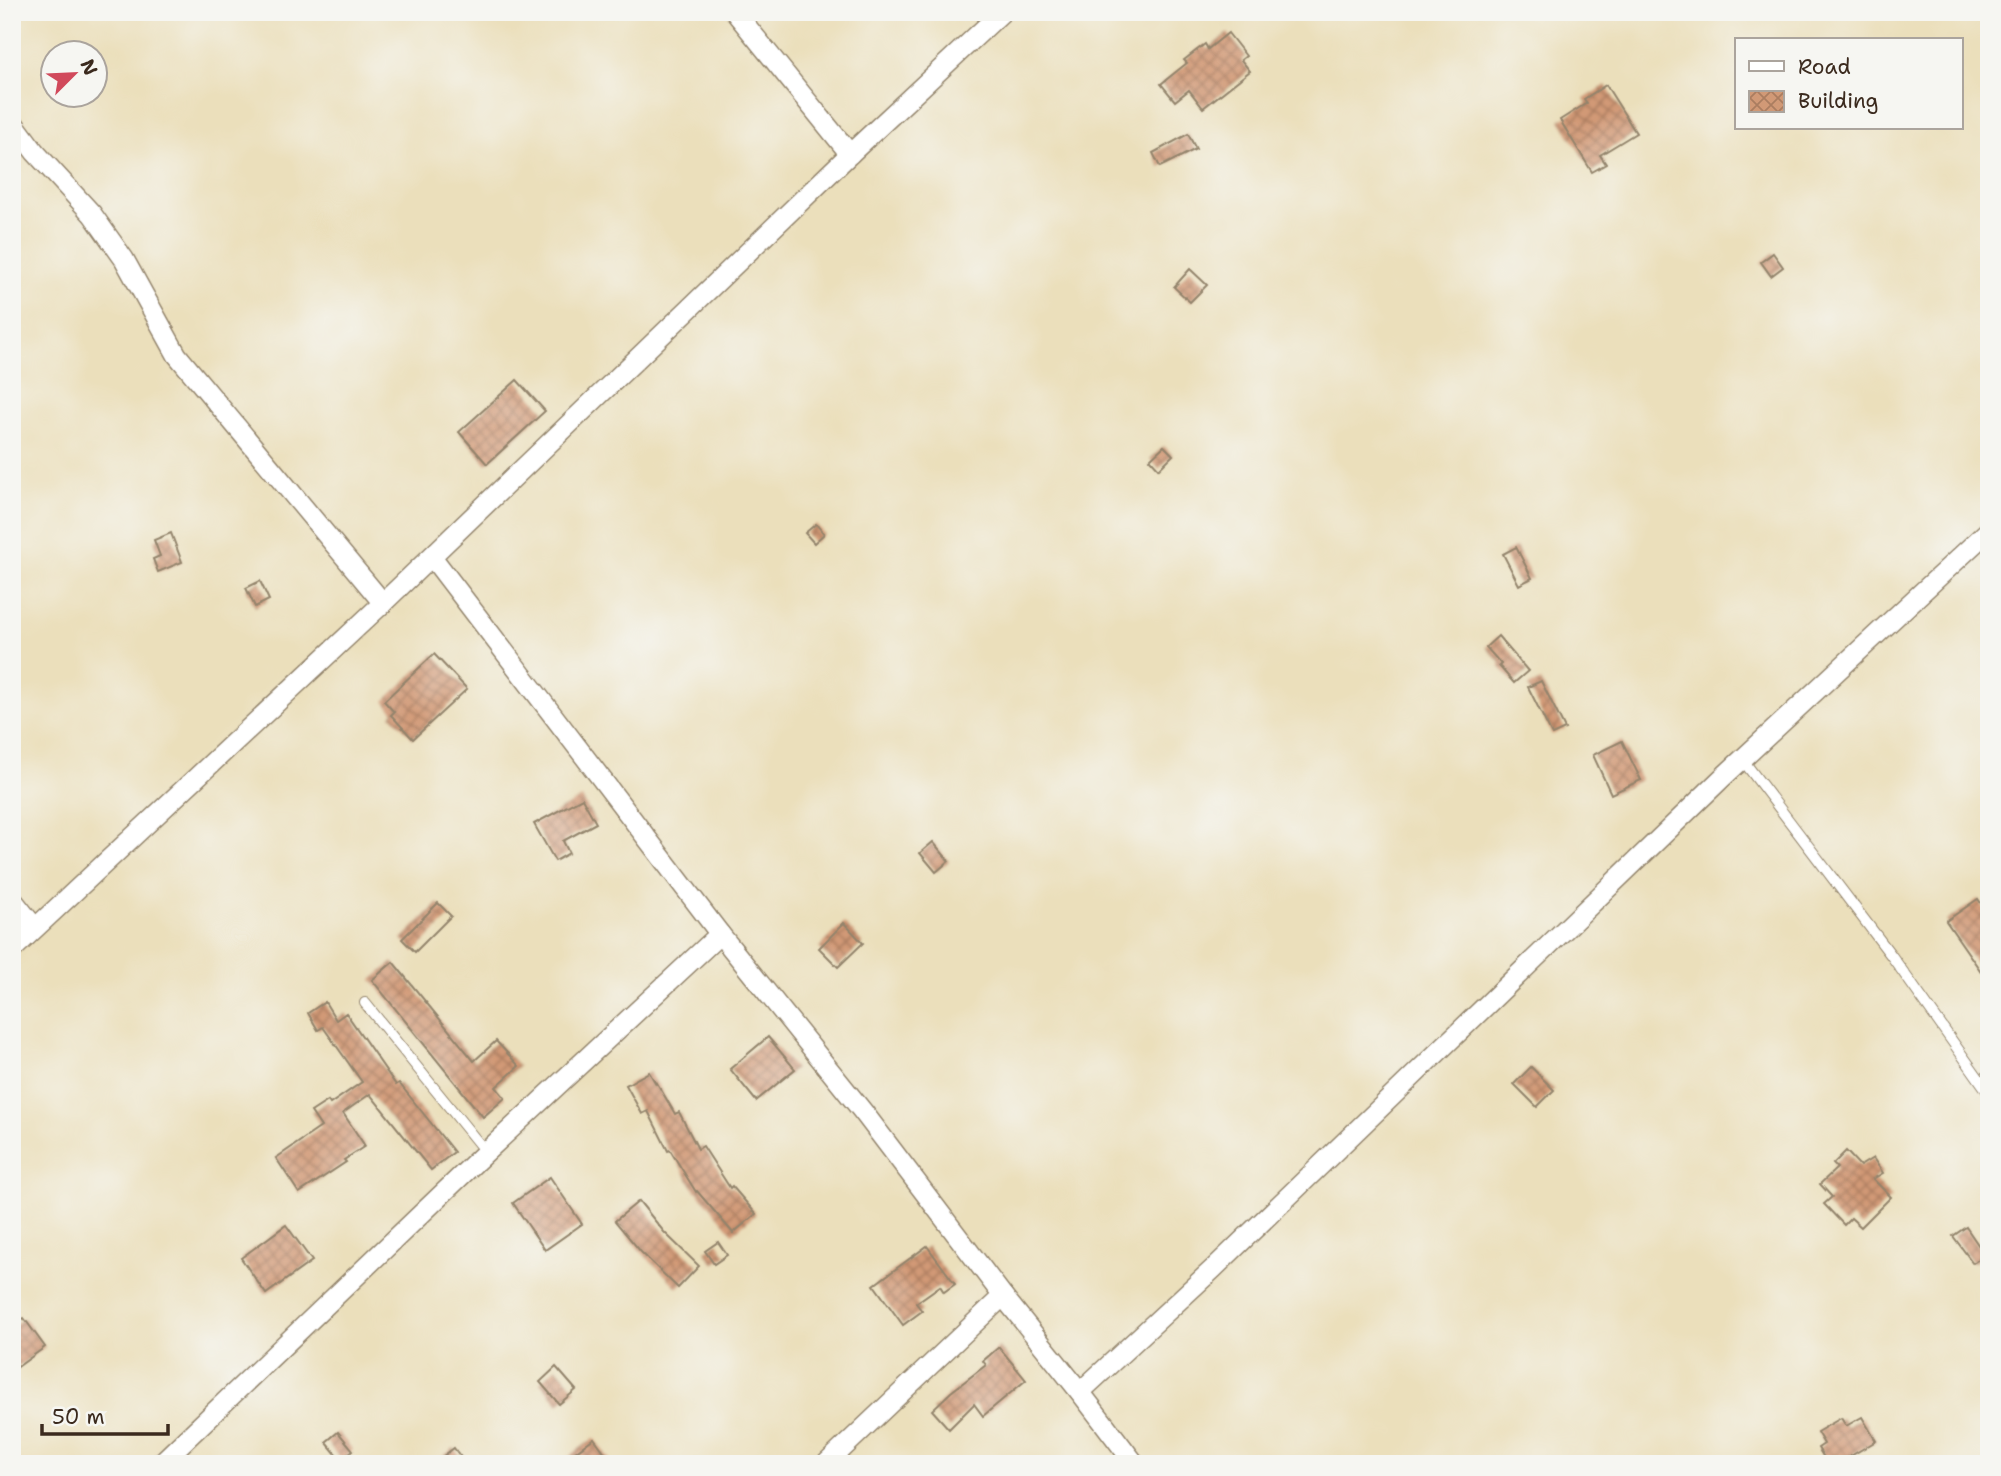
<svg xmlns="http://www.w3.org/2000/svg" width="2001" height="1476" font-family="'Shantell Sans',sans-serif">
  <defs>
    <pattern id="building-cross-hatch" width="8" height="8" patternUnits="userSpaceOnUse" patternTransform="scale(1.75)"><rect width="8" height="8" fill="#d19976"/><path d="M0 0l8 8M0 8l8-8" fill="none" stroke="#ab7d60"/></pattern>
  </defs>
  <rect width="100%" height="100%" fill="#f6f6f2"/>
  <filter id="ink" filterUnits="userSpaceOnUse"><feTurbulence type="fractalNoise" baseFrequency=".0143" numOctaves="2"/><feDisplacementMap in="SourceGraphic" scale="14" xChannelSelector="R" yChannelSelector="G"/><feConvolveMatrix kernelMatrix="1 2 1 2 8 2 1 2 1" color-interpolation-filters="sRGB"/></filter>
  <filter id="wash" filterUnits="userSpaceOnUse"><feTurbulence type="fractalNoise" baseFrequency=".00686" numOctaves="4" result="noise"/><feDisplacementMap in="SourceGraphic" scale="28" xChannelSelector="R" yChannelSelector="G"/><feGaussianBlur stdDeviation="1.57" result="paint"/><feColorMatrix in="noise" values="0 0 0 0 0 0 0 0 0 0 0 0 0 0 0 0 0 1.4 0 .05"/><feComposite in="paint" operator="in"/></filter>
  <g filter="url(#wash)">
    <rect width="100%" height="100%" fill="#ebdfbb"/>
    <g id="blocks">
      <g fill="url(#building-cross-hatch)">
        <polygon points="1228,33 1246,56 1241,60 1250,71 1203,108 1189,90 1175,101 1161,84 1187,63 1184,60 1205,44 1208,49"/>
        <polygon points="1606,85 1636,133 1600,155 1606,164 1592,172 1560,120 1587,103 1584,99"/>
        <polygon points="1188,134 1196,149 1160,167 1153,153"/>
        <polygon points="1773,253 1783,267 1771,276 1761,262"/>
        <polygon points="1190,269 1207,285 1190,302 1174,287"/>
        <polygon points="517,380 545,411 487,464 459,432"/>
        <polygon points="1164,446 1173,455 1159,469 1150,459"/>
        <polygon points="816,524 824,534 814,543 805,533"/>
        <polygon points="171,533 182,562 158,572 153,559 160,556 154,540"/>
        <polygon points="1516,547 1532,578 1519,585 1503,554"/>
        <polygon points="260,581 269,600 255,607 246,588"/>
        <polygon points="1498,636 1528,671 1514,683 1499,666 1501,664 1486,647"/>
        <polygon points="434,654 467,689 413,739 391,715 394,712 384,701"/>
        <polygon points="1541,681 1565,729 1552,735 1528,687"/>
        <polygon points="1622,741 1641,780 1611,794 1593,755"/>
        <polygon points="582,798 596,823 563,841 569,853 555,861 534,824"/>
        <polygon points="933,842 949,861 936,872 920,853"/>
        <polygon points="1978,899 1989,915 1989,983 1946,921"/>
        <polygon points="438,903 451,916 415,952 402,939"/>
        <polygon points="844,923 863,943 838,967 819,948"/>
        <polygon points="393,962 474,1061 496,1041 519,1066 496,1087 505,1098 483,1117 372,980"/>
        <polygon points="325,1002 336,1020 346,1013 396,1085 399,1083 454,1152 431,1170 370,1094 343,1113 365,1146 344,1160 346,1162 299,1193 276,1158 321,1127 311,1112 328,1101 330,1104 362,1082 323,1027 318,1030 308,1013"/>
        <polygon points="768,1037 795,1069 756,1101 730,1069"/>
        <polygon points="1531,1067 1554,1090 1537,1107 1514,1084"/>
        <polygon points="649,1072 656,1084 657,1083 675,1114 679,1112 698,1149 703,1146 730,1188 732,1186 756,1214 733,1233 697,1191 696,1192 670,1150 668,1151 648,1111 642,1114 626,1085"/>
        <polygon points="1846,1151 1860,1166 1873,1158 1883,1173 1873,1179 1891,1197 1861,1227 1851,1218 1844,1225 1824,1204 1832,1197 1820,1184 1837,1168 1833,1164"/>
        <polygon points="550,1177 582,1224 545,1250 513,1203"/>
        <polygon points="639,1201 664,1232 699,1266 678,1288 641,1252 615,1221"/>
        <polygon points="286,1225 312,1261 266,1294 241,1258"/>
        <polygon points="1966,1227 1985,1255 1973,1263 1953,1236"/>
        <polygon points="718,1242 727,1255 714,1264 705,1251"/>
        <polygon points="927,1246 955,1284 944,1292 940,1286 916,1303 922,1311 903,1325 874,1285"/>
        <polygon points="24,1318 45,1347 12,1371 12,1326"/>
        <polygon points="999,1347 1026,1380 983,1416 974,1404 949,1429 932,1410 951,1392 986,1365 983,1361"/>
        <polygon points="556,1367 576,1390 559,1404 540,1382"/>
        <polygon points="1862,1417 1876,1441 1837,1464 1828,1464 1818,1448 1824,1444 1817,1432 1841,1418 1846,1426"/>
        <polygon points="338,1432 353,1450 341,1460 326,1442"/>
        <polygon points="594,1438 613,1464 559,1464"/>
        <polygon points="454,1448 466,1464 433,1464"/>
      </g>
    </g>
  </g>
  <g filter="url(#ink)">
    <use href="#blocks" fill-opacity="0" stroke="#93846c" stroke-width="2"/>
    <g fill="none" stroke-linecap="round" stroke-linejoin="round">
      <g stroke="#93846c" stroke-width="12">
        <g id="lane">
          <polyline points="1742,759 1891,955 1989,1093"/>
          <polyline points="365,1003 480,1145 485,1153"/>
        </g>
      </g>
      <g stroke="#93846c" stroke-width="22">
        <g id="street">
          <polyline points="735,12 850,154"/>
          <polyline points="12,121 35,152 92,214 124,259 177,355 383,603"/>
          <polyline points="432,557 720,934 864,1113 1003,1296 1080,1392 1135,1464"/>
          <polyline points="12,899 35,928"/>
          <polyline points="12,950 383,603 850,154 1002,12"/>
          <polyline points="1080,1392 1213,1269 1722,778 1989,530"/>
          <polyline points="160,1464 485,1153 720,934"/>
          <polyline points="826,1464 1003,1296"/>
        </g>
      </g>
      <use href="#lane" stroke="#fff" stroke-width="10"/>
      <use href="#street" stroke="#fff" stroke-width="19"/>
    </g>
  </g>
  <rect width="2001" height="1476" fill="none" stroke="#f6f6f2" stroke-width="42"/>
  <rect x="1735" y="38" width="228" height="91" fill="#f6f6f2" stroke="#aba49d" stroke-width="2"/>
  <rect x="1749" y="61" width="35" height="10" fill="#ffffff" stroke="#aba49d" stroke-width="2"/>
  <text x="1798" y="74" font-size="21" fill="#3b2a1e">Road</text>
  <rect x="1749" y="91" width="35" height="21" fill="url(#building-cross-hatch)" stroke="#aba49d" stroke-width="2"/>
  <text x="1798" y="108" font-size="21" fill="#3b2a1e">Building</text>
  <g transform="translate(74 74) rotate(66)"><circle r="33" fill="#f6f6f2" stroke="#aba49d" stroke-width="2"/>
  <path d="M0-5L12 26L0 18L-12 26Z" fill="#d1495b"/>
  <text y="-10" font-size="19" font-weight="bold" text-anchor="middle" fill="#3b2a1e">N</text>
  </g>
  <path d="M42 1424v10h126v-10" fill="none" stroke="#3b2a1e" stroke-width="3.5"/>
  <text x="52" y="1424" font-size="21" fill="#3b2a1e" stroke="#f6f6f2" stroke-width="5" paint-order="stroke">50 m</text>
</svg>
